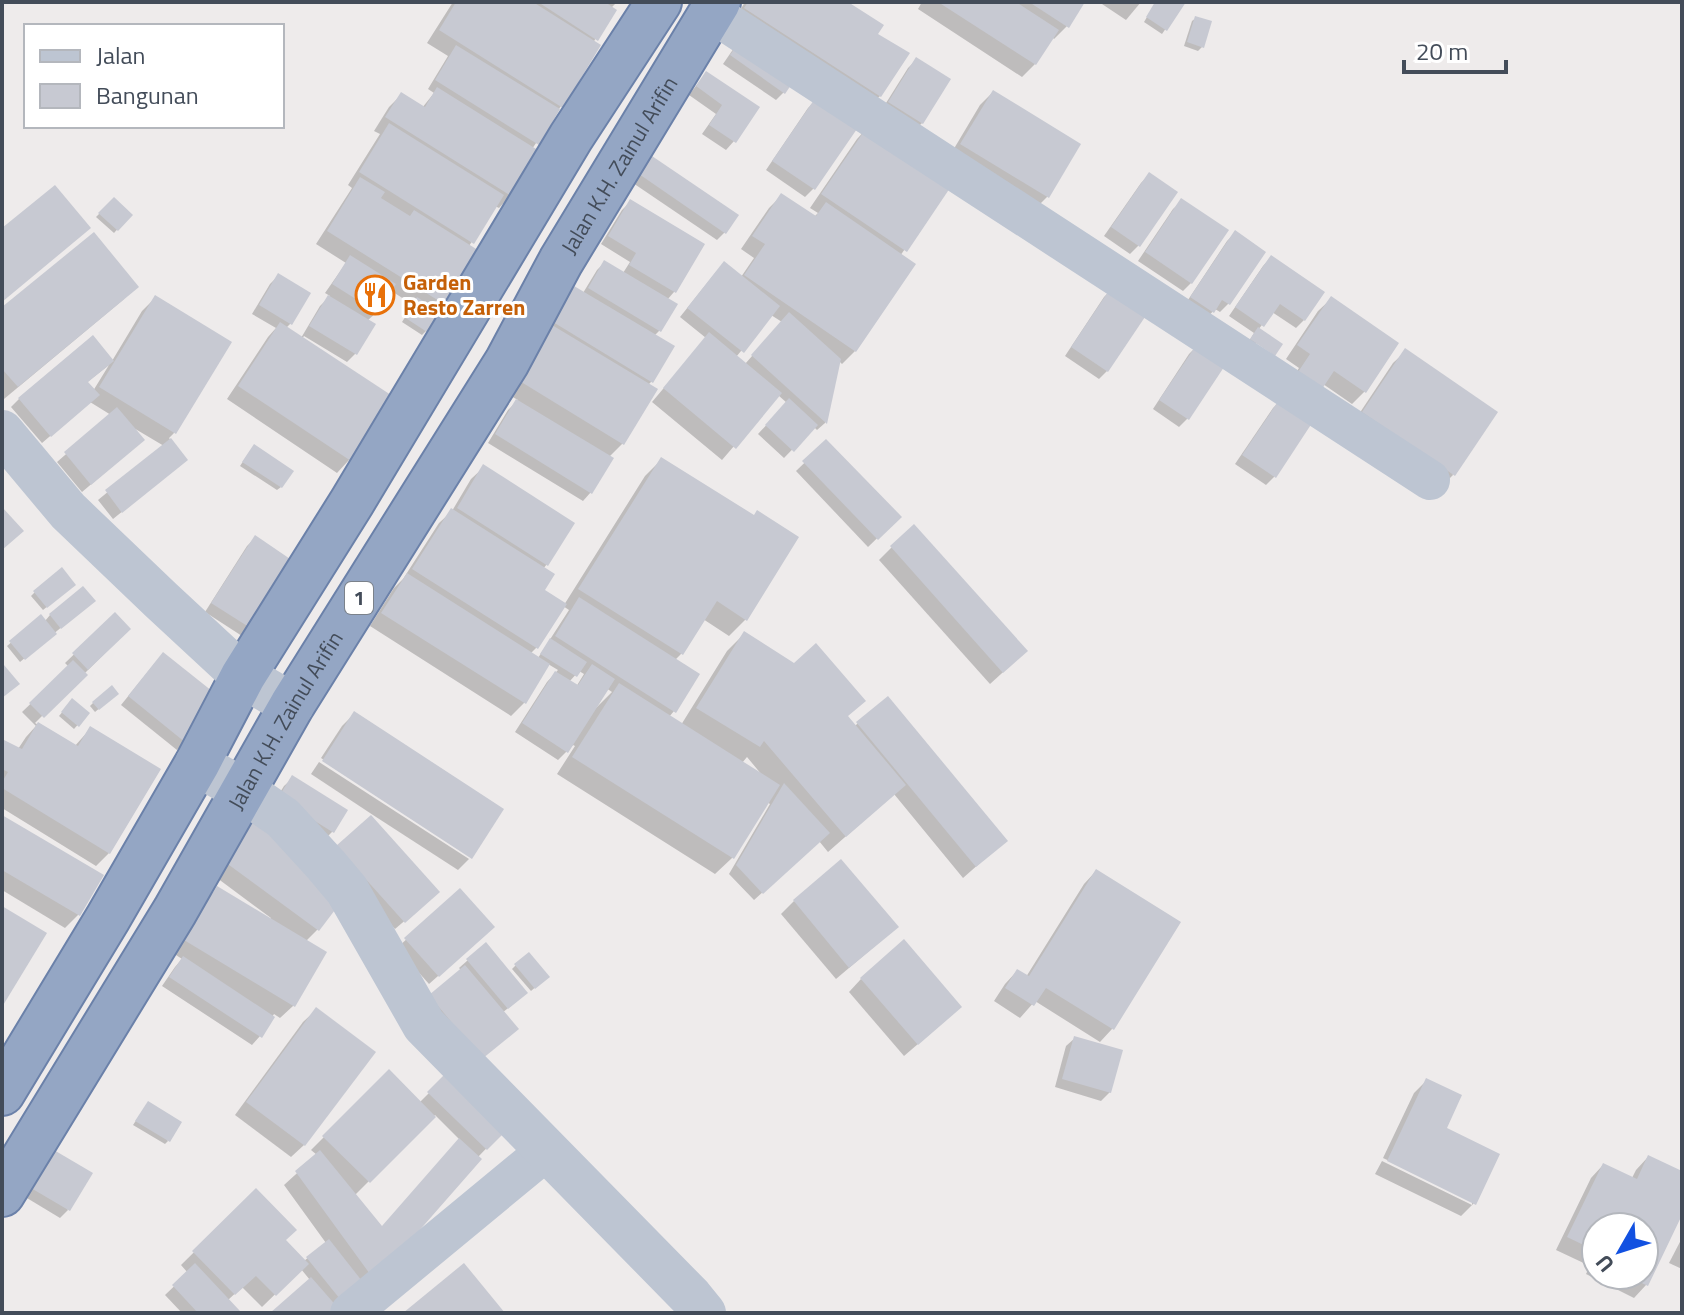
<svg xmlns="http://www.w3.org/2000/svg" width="1684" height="1315" font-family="'Titillium Web',sans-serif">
  <rect width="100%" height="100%" fill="#eeebeb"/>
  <g fill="#0003" fill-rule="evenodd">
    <polygon points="453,2 617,2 611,8 561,106 532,149 511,195 499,208 495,206 469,246 446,304 438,313 426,331 422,335 402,322 413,305 390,290 377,312 367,321 355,354 347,362 304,336 302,339 391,398 349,460 337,473 227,399 268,337 276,328 252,314 270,284 278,276 291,323 286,328 301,338 320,306 330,296 325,293 346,263 316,244 352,188 348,185 380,134 374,131 389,107 401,95 422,108 434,93 428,89 448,56 427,43"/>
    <polygon points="745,2 845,2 876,34 880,96 867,108 733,22"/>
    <polygon points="922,2 1083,2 1067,26 1054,39 1052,37 1035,64 1022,77 918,9"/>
    <polygon points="1099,2 1141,2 1126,20"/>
    <polygon points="1156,2 1184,2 1162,34 1144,22"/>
    <polygon points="1196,18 1202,47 1198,51 1184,46 1192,21"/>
    <polygon points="734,48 784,92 776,100 723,64"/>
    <polygon points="916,60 922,123 914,131 881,111 908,68"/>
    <polygon points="706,73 757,108 734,141 726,150 702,134 716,114 689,95"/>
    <polygon points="993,92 1078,144 1047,197 1034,210 949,157 980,105"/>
    <polygon points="817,99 856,126 813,189 805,197 766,170 808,108"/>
    <path d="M 869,126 L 951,183 L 900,256 L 855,351 L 842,364 L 839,361 L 825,423 L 817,430 L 814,427 L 784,458 L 758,434 L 787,403 L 778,395 L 722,460 L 652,402 L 706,338 L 680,317 L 716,272 L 741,277 L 754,258 L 741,249 L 769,208 L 782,195 L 814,217 L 818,213 L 810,208 L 857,139 ZM 771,315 L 782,322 L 745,364 L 736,357 Z"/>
    <polygon points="641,164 725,232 717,240 630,181"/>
    <polygon points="1149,175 1138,246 1130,254 1104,236 1141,183"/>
    <polygon points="114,199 130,215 114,233 96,217"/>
    <polygon points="631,201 702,245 674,292 667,300 659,331 654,336 652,381 648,385 623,443 608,458 591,492 583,501 488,443 508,410 518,400 507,394 566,296 574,288 583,293 597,270 605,262 623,273 630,262 601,244 622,210"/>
    <polygon points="1182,201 1191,283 1183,291 1138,261 1173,209"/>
    <polygon points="1235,233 1263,252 1228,304 1220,312 1215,309 1205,320 1184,306 1227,241"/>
    <polygon points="1271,257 1304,320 1296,328 1272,312 1258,330 1280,344 1248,343 1254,333 1229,316 1263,266"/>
    <polygon points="1113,288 1107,371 1099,379 1065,356 1104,297"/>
    <path d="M 155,298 L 174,433 L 169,438 L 186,460 L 113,519 L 98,500 L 164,446 L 132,427 L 134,448 L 82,492 L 57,462 L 111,415 L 90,402 L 42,443 L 11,407 L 19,399 L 112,361 L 142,311 ZM 109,365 L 93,391 L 86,383 Z"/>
    <polygon points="124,299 4,399 2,396 2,310"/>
    <polygon points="1331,299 1365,391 1352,404 1323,384 1287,386 1299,368 1286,359 1318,311"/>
    <polygon points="1197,346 1224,365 1187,419 1179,427 1153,409 1189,354"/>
    <polygon points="1406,351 1453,475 1441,487 1351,426 1393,363"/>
    <polygon points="1281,400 1274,477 1266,485 1235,464 1273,408"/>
    <polygon points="826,442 899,517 868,547 796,471"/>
    <polygon points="250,451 281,487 277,490 240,466"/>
    <path d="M 661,460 L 746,619 L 729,636 L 703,619 L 681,654 L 675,660 L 674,711 L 669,717 L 681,725 L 727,651 L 744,634 L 846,718 L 854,727 L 858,723 L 1005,841 L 963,878 L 894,794 L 828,852 L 819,841 L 754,900 L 729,874 L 770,804 L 767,802 L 732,858 L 715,874 L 557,774 L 575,746 L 573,745 L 558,760 L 515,732 L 547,682 L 558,670 L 548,664 L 524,703 L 511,716 L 370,626 L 394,588 L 403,579 L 439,523 L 452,511 L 471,479 L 484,467 L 547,564 L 543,569 L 542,591 L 564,605 L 645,476 ZM 563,606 L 569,610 L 538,658 L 530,654 L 537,647 ZM 579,671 L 584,674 L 576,687 L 569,682 ZM 606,688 L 612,692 L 595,709 ZM 747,757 L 762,775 L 742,763 Z"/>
    <polygon points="255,538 293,563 242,636 205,612 247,546"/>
    <polygon points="892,547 1012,664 990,684 879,560"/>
    <polygon points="70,588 43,610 31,596 35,592"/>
    <polygon points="89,604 20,662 7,646 41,617 45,621 50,615"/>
    <polygon points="115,615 129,629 35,723 74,747 90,729 109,853 96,866 2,808 2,741 18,749 26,737 36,726 22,712 69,667 65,663"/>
    <polygon points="155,663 185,742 177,750 121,705"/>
    <polygon points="113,697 95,712 90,706 93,703"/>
    <polygon points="69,704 87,714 74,729 59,716"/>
    <polygon points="354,714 471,855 321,758 342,726"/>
    <polygon points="319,762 469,859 458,870 373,815 311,774"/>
    <polygon points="293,778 346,811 332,832 324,840 271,807 284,786"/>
    <polygon points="2,817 101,876 78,915 65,928 2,890"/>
    <polygon points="239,822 342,898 317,930 305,942 293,1006 280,1018 274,1014 260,1036 252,1045 162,986 175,967 182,959 173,953 204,902 217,889 270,921 271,918 213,875"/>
    <polygon points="329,855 429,900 395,929"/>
    <polygon points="1096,871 1179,923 1112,1029 1100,1042 1035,1001 1020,1018 994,1001 1005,984 1017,971 1026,977 1084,884"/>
    <polygon points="459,891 484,935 429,984 397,948"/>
    <polygon points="794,901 883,939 836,979 781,914"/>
    <polygon points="468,960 517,1001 502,1013 473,1066 422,1005 462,971 459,968"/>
    <polygon points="516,965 547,977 531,991 512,969"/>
    <polygon points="861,979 947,1019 904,1056 849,992"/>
    <polygon points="316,1010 304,1145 291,1157 235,1115 303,1022"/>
    <polygon points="1075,1038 1110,1092 1101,1101 1055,1087 1066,1046"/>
    <path d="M 389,1072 L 419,1103 L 446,1076 L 503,1131 L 478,1157 L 374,1280 L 332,1304 L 273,1313 L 310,1280 L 301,1269 L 262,1307 L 242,1287 L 228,1300 L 235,1313 L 182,1313 L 165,1295 L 188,1273 L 181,1265 L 256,1191 L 284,1240 L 304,1261 L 326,1243 L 284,1185 L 317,1155 L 311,1150 ZM 435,1115 L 460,1140 L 381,1228 L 354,1196 Z"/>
    <polygon points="1427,1080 1474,1203 1461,1216 1375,1174 1382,1161 1472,1205 1472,1200 1383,1158 1414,1093"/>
    <polygon points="145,1107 168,1141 165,1144 133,1125"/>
    <polygon points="34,1153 68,1210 60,1218 12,1189"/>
    <path d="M 1648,1157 L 1682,1174 L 1682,1211 L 1646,1285 L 1634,1298 L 1586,1274 L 1590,1266 L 1556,1250 L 1591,1178 L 1603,1165 L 1632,1178 L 1636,1170 ZM 1596,1227 L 1644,1227 L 1644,1275 L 1596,1275 Z"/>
    <polygon points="1682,1238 1682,1269 1669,1263"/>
  </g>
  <g fill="#c7c9d2">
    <polygon points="456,2 533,2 601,45 563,108 439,30"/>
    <polygon points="538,2 605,2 617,10 598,41"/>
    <polygon points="748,2 848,2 884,25 878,34 910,53 881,97 744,8"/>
    <polygon points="938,2 1016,2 1059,30 1036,65"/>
    <polygon points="1029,2 1085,2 1069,28"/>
    <polygon points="1155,2 1186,2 1167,31 1146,17"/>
    <polygon points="1195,16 1212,21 1204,48 1187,42"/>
    <polygon points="742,38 797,76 785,94 730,55"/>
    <polygon points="456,45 560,109 539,145 435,80"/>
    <polygon points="916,57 951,79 923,124 888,102"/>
    <polygon points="706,71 760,107 736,143 709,125 722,105 696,86"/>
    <polygon points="437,87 541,152 513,197 385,117 401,92 425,107"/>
    <polygon points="993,90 1081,144 1049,198 960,144"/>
    <polygon points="816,97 859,126 815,190 772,161"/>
    <polygon points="389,123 504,195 474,244 359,172"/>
    <polygon points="869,124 954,182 907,252 821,194"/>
    <polygon points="649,154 739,215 726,234 636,172"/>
    <polygon points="1149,172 1178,192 1140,247 1111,227"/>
    <polygon points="360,177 385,192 381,198 410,216 414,210 481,252 447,306 327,231"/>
    <polygon points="55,185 91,228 2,302 2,228"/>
    <polygon points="781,193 816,216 826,202 916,264 856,352 744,275 765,244 752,236"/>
    <polygon points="114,197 133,215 118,231 98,213"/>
    <polygon points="1181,198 1229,230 1192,284 1145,252"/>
    <polygon points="630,199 705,244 676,293 629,265 636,253 608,236"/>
    <polygon points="1235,230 1266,252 1230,305 1222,300 1214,313 1190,297"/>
    <polygon points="94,232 139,287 18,387 2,369 2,307"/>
    <polygon points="350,255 396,284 378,313 332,284"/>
    <polygon points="1271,255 1325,292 1305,321 1280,304 1264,327 1235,307"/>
    <polygon points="604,260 678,304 661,332 588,288"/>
    <polygon points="724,261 780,306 744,353 687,308"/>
    <polygon points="278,273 311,293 292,325 259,305"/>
    <polygon points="574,286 675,346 653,383 553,322"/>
    <polygon points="1112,286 1149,311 1108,372 1071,347"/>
    <polygon points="155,295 232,342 176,434 99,387"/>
    <polygon points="328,295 376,324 357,355 309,326"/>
    <polygon points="1331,296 1399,343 1366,393 1334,371 1322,389 1298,372 1310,354 1297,345"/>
    <polygon points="417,297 440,312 427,332 404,317"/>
    <polygon points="789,312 841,359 827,424 751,355"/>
    <polygon points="280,322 394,397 351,461 238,386"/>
    <polygon points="552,325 658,389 624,445 518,380"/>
    <polygon points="1258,327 1283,344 1275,356 1250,339"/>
    <polygon points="709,332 782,393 736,449 663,388"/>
    <polygon points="93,335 114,361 88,382 100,395 51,437 18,398"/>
    <polygon points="1197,344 1226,364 1189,420 1159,400"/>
    <polygon points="1405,348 1498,412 1455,476 1362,412"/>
    <polygon points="1281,397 1314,420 1276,478 1242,455"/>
    <polygon points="789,398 818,425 794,452 765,425"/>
    <polygon points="516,399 614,458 592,494 495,434"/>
    <polygon points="117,407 145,440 91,485 64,452"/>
    <polygon points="171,438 188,460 122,513 105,490"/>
    <polygon points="826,439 902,517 878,540 802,461"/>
    <polygon points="254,444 294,471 282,488 242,462"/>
    <polygon points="661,457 754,515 757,510 799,537 747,621 717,601 683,655 578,589"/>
    <polygon points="483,464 575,523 548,566 457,508"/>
    <polygon points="2,507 24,531 2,550"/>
    <polygon points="451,508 555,574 545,590 567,604 538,649 412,569"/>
    <polygon points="914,524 1028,651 1003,673 890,546"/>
    <polygon points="255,535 296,563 252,629 211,603"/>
    <polygon points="62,567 76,585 47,608 33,591"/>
    <polygon points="407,573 550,664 526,704 381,613"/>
    <polygon points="83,586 96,601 61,629 49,614"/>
    <polygon points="579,597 700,674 676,713 555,636"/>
    <polygon points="115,612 131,629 88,670 72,653"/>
    <polygon points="41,614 57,634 25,660 9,641"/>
    <polygon points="744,631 794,663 816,643 866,701 848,716 906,785 846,837 764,741 760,747 696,708"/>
    <polygon points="550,638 587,662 577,677 540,654"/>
    <polygon points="163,652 222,699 186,743 128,696"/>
    <polygon points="73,660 88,675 44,718 29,703"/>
    <polygon points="592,664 615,679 568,753 522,723 555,671 578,685"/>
    <polygon points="4,665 20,684 2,698 2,666"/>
    <polygon points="619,683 780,785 734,859 572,757"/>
    <polygon points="112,685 119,694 99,710 92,702"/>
    <polygon points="888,696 1008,841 976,867 856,722"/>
    <polygon points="72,698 90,713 79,727 61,712"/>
    <polygon points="354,711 504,809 472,859 322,761"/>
    <polygon points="38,722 78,746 90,726 161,769 110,854 2,788 2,782 8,772 2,769 2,739 22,749"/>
    <polygon points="292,775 348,810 334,833 278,798"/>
    <polygon points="784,783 830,833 763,894 736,865"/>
    <polygon points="252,807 344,898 319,931 225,862"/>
    <polygon points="2,815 104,875 80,916 2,870"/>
    <polygon points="371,815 440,892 405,923 336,846"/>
    <polygon points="841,859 899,927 849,968 793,900"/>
    <polygon points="1096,869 1181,922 1114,1030 1046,988 1034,1006 1005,988 1017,969 1029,976"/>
    <polygon points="217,886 327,952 295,1007 184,940"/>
    <polygon points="460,888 495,927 439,977 404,938"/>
    <polygon points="2,906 47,933 2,1007"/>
    <polygon points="904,939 962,1007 918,1045 860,978"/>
    <polygon points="486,942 528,993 508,1009 466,959"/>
    <polygon points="529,952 550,977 535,989 514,964"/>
    <polygon points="183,956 275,1017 262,1038 169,977"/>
    <polygon points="465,965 519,1029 482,1059 429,995"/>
    <polygon points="316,1007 376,1052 305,1146 246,1102"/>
    <polygon points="1074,1036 1123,1050 1111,1093 1062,1079"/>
    <polygon points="389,1069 436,1117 370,1183 322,1136"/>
    <polygon points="446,1073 506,1131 487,1150 427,1092"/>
    <polygon points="1426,1078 1462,1095 1447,1128 1500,1154 1476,1205 1387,1161"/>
    <polygon points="148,1101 182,1122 170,1142 135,1121"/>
    <polygon points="459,1138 482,1159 375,1281 295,1171 320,1150 382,1226"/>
    <polygon points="42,1143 93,1173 70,1211 19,1181"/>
    <polygon points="1648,1155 1682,1171 1682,1215 1648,1286 1625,1275 1644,1275 1644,1227 1596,1227 1596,1251 1567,1237 1603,1163 1637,1179"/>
    <polygon points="256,1188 297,1230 286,1240 309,1264 276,1296 256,1276 235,1295 192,1251"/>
    <polygon points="329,1239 362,1281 340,1299 306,1257"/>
    <polygon points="195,1263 240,1311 238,1313 198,1313 172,1285"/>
    <polygon points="464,1263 505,1313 403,1313"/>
    <polygon points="311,1277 339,1309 334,1313 270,1313"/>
  </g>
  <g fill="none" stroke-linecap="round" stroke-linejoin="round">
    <g stroke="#6b81a9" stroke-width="48">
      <g id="trunk">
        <polyline points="2,1093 108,918 197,764 243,676 352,502 571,137 659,2"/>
        <path id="s1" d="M 2,1194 L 175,911 L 292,705 L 507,362 L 561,261 L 718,2"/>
      </g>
    </g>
    <g stroke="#bdc5d2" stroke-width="40">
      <polyline points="712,13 1430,480"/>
      <polyline points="350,1313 546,1151"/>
    </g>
    <g stroke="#bdc5d2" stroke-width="44">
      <polyline points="2,432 68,511 161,600 243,676 292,705"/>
      <polyline points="197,764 244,791 283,818 326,865 347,890 424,1025 691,1297 704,1313"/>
    </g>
    <use href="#trunk" stroke="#94a6c4" stroke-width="44"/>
  </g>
  <defs>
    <g id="restaurant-ring" transform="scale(2)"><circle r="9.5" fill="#fff" stroke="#e8710a" stroke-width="1.5"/><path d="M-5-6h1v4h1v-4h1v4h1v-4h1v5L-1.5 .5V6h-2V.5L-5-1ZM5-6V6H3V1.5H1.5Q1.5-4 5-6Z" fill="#e8710a"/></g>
  </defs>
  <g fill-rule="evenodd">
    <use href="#restaurant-ring" x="375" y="295"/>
  </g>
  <g text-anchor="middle" stroke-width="6" stroke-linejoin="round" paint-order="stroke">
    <rect fill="#fff" stroke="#7b828b" stroke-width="2" x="345" y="582" width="28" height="32" rx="6"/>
    <g font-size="20" font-weight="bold" fill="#434c59">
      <text x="359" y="605">1</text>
    </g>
    <g font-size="22" fill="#434c59" stroke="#fff">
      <text dy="8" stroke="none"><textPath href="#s1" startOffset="1200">Jalan K.H. Zainul Arifin</textPath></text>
      <text dy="8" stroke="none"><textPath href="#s1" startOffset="552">Jalan K.H. Zainul Arifin</textPath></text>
    </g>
    <g font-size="22" font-weight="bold" fill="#c56008" stroke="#fff" text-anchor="start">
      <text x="403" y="290">Garden<tspan x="403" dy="25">Resto Zarren</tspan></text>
    </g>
  </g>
  <rect width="1684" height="1315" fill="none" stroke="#434c59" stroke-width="8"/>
  <rect x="24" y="24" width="260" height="104" fill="#ffffff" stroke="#b4b7bd" stroke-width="2"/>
  <rect x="40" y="50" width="40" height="12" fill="#bdc5d2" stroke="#b4b7bd" stroke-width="2"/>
  <text x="96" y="64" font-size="24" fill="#434c59">Jalan</text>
  <rect x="40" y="84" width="40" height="24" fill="#c7c9d2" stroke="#b4b7bd" stroke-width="2"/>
  <text x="96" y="104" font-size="24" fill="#434c59">Bangunan</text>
  <g transform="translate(1620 1251) rotate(231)"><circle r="38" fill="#ffffff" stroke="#b4b7bd" stroke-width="2"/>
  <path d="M0-6L14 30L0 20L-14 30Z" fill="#1251e1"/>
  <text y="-12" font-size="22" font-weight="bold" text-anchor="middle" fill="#434c59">U</text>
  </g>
  <path d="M1404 60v12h102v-12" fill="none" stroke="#434c59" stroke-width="4"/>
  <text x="1416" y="60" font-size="24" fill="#434c59" stroke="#ffffff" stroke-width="6" paint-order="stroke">20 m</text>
</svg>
